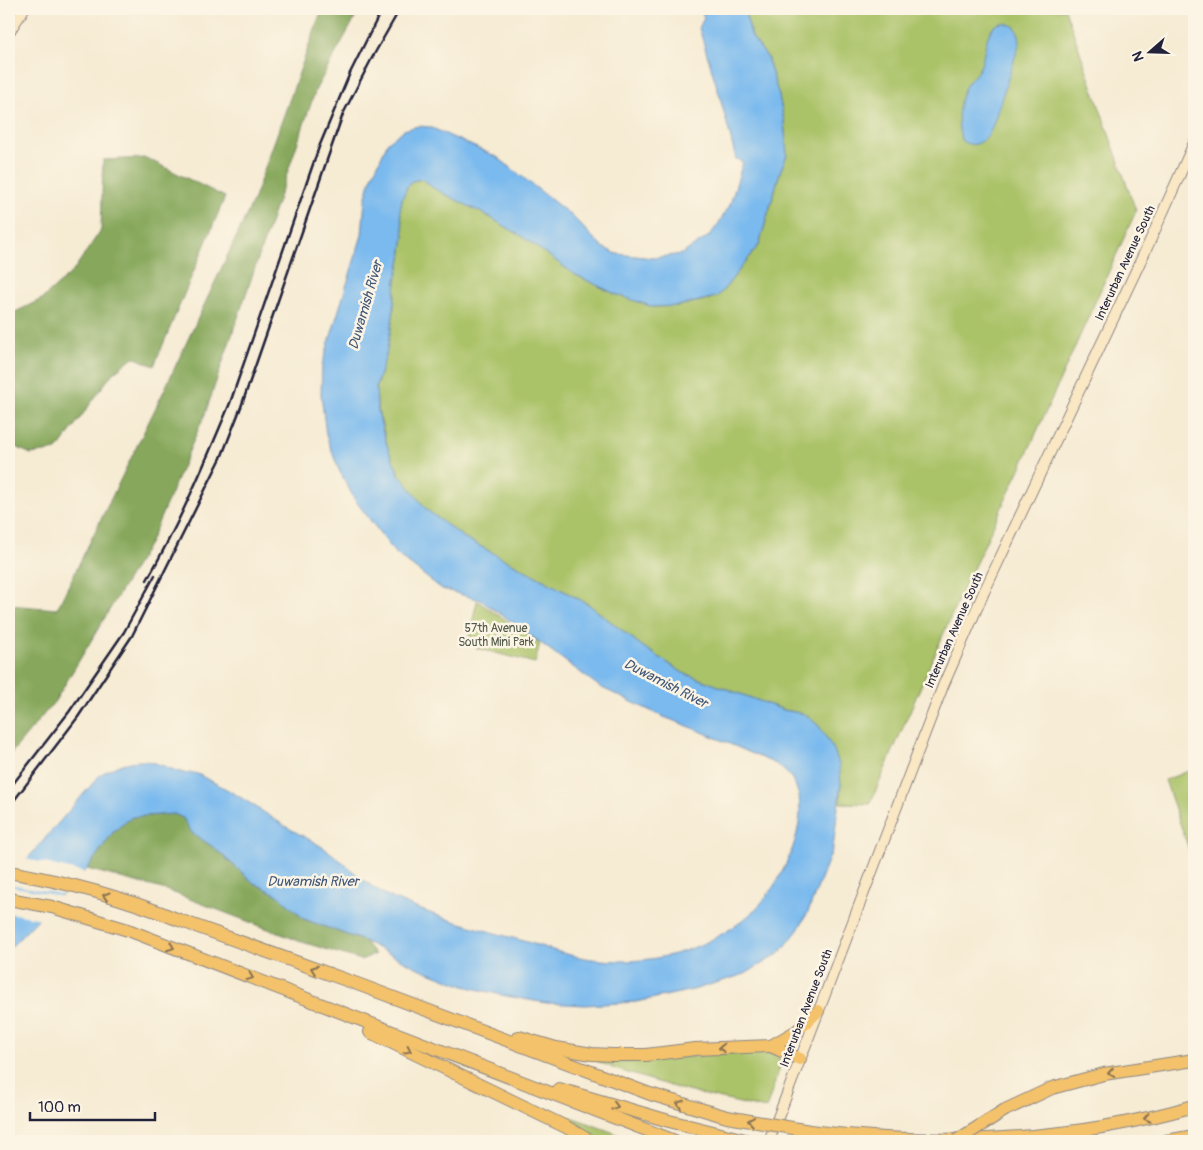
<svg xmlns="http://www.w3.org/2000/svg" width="1203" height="1150" font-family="Pangolin,sans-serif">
  <rect width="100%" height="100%" fill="#fcf5e5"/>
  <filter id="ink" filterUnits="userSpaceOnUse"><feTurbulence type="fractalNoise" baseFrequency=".02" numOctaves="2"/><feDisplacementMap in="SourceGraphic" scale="10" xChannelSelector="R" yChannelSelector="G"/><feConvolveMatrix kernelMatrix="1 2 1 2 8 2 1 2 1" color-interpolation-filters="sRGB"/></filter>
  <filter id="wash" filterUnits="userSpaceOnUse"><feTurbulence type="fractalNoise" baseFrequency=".0096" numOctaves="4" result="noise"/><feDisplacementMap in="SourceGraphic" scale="20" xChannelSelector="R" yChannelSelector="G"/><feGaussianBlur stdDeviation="1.12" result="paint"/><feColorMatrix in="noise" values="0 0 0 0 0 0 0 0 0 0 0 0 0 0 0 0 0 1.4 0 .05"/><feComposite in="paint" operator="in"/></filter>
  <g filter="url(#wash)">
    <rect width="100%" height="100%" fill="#f6ebd3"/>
    <g fill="#aac268" stroke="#667252">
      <polygon points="744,9 1065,9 1136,211 1025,458 952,614 870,804 840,803 841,784 834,750 805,714 784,710 683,673 642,646 588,604 463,537 427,510 410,490 399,474 388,448 377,406 376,387 386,355 393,317 396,280 401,259 404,235 400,210 402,199 407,187 412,181 423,179 434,188 488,216 522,236 574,274 615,294 653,307 678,306 710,299 721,293 759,245 780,172 787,155 784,121 779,96 767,57 752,37"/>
      <polygon points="477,601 540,643 535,663 476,648 478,639 469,637"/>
      <polygon points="1194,769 1194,864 1165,780"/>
      <polygon points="750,1051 773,1053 782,1061 766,1109 687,1091 615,1069 595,1060 646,1061"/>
      <polygon points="571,1117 636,1141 602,1141 568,1119"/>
    </g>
    <g fill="#87a85c" stroke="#54654c">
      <polygon points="322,9 360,9 316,89 205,414 150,542 55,701 9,756 9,605 57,609 160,399 253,201"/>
      <polygon points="146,158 225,197 154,366 133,357 112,374 57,450 31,454 9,444 9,315 42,299 73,271 101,230 103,160"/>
      <polygon points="174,814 183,818 192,833 213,847 254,883 278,895 304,919 364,941 375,954 361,960 302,942 166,890 87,869 114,831 132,817"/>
    </g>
    <g fill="#7abaee" stroke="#4e6e94">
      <path d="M 701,9 L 744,9 L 752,37 L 767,57 L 779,96 L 784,121 L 787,155 L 780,172 L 759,245 L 721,293 L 716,297 L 678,306 L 653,307 L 615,294 L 574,274 L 523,237 L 488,216 L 433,188 L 423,179 L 412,181 L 407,187 L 402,199 L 400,210 L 404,235 L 401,259 L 396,280 L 393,317 L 386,355 L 376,386 L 377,406 L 382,429 L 388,448 L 399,474 L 427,510 L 463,537 L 588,604 L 642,646 L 683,673 L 784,710 L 805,714 L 819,726 L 834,750 L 839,764 L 841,784 L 833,848 L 808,912 L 798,930 L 780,953 L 745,974 L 693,990 L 636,1002 L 585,1005 L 546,1003 L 506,996 L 464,986 L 416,967 L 364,941 L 304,919 L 278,895 L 254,883 L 213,847 L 192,833 L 183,818 L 174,814 L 132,817 L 114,831 L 87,869 L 9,949 L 9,880 L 100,775 C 116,765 136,757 155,763 C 165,766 175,771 184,773 C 192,775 185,772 193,773 C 198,773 204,778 209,780 C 236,793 260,810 285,826 C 300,835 318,843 331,853 C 352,869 368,887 392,898 C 437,918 484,930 531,943 C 544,947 557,952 570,955 C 613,965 659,963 700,945 C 723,935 746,921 762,902 C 786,874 814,814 792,779 C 788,773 782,769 776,764 L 693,728 L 664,717 L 600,687 L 514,623 L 480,600 L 442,589 L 395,553 L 355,500 L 338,468 L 326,435 L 321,394 L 322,365 L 362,235 L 365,200 L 371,179 L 388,142 L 404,130 L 418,126 L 430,127 L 497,157 L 572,216 L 602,247 L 617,254 L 653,258 L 682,254 L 709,236 L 717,226 L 730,205 L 743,162 L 736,159 L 720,97 L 699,28 L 704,18 Z"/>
      <path d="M 1006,23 L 1015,27 L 1019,35 L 1020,42 L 992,128 C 986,140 976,150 962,141 C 956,126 957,99 967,84 C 971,78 978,73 981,65 C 986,51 985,21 1006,23 Z"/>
    </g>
    <g fill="#f6ebd3">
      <polygon points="23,859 36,861 86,873 65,895 9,884 9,876"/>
      <polygon points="9,886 27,889 64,897 42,919 9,913"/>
    </g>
  </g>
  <g filter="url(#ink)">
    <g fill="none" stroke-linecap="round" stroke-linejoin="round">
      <g stroke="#8c8687" stroke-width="12">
        <g id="secondary">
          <polyline points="9,32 24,9"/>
          <polyline points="769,1141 943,686 984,592 1150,241 1194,143"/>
        </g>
      </g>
      <g stroke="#8c8687" stroke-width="14">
        <g id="highway">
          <path d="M 9,872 C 66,882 125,898 179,920 L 360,985 L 650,1094 L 727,1117"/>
          <polyline points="9,899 52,907 128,930 675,1141"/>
          <polyline points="370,1032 566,1127 590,1141"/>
          <polyline points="519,1037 556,1048 592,1054 612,1055 646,1055 695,1049 771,1046 797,1031 818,1011"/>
          <polyline points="771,1046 800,1059"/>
          <polyline points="559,1089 669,1121 749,1141"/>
          <polyline points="1005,1110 1052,1088 1104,1074 1194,1060"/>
          <path d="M 810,1131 C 938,1147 1070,1142 1194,1106"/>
          <polyline points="1166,1141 1194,1136"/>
        </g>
      </g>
      <use href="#secondary" stroke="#fae7c3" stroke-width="10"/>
      <use href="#highway" stroke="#f3c26a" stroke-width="12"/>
      <g stroke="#22223b" stroke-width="2.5">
        <path d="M 147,580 C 179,524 205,463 230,403 L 319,147 L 350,73 L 382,9"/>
        <polyline points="9,789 69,712 124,632 155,575"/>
        <polyline points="9,807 78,717 132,636 221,458 241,407 343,114 372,58 400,9"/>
      </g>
      <g stroke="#8c8687" stroke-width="14" stroke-linecap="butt">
        <g id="highway-bridge">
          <polyline points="727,1117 810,1131"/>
          <polyline points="956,1141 1005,1110"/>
        </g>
      </g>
      <use href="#highway-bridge" stroke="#f3c26a" stroke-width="12"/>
    </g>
    <defs><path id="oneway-chevron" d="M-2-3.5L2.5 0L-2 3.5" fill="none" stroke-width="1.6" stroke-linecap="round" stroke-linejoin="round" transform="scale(1.25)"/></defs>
    <g stroke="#8a7252">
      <use href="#oneway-chevron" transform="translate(106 896) rotate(-164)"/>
      <use href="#oneway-chevron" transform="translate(171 947) rotate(21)"/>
      <use href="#oneway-chevron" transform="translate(314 969) rotate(-160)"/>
      <use href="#oneway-chevron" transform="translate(250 977) rotate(21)"/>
      <use href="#oneway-chevron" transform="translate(722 1048) rotate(178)"/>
      <use href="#oneway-chevron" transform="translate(408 1050) rotate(26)"/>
      <use href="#oneway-chevron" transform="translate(1111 1073) rotate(171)"/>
      <use href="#oneway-chevron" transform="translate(680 1104) rotate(-162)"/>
      <use href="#oneway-chevron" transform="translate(615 1106) rotate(16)"/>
      <use href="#oneway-chevron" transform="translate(1147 1118) rotate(168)"/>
      <use href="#oneway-chevron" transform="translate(751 1121) rotate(-171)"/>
    </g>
  </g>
  <g text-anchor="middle" stroke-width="5" stroke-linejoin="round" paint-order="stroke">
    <g font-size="12" fill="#22223b" stroke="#fcf5e5">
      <text transform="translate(1125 263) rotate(-65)" y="4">Interurban Avenue South</text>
      <text transform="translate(954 630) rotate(-66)" y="4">Interurban Avenue South</text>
      <text transform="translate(806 1008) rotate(-69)" y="4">Interurban Avenue South</text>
    </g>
    <g font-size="12" fill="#525a4b" stroke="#fcf5e5">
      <text x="496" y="632">57th Avenue<tspan x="496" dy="14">South Mini Park</tspan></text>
    </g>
    <g font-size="14" font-style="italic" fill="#41577a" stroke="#fcf5e5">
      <text transform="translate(365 305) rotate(-74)" y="5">Duwamish River</text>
      <text transform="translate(666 683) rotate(27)" y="5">Duwamish River</text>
      <text x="313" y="886">Duwamish River</text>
    </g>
  </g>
  <rect width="1203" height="1150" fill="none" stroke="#fcf5e5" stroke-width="30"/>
  <g transform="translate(1150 52) rotate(250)" stroke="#fcf5e5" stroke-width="4" paint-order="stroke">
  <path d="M0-4L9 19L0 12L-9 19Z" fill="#22223b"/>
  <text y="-8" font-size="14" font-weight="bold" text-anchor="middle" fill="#22223b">N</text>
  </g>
  <path d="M30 1112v8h125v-8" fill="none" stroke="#22223b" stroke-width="2.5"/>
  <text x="38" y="1112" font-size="15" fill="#22223b" stroke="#fcf5e5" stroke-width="4" paint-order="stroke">100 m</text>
</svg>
